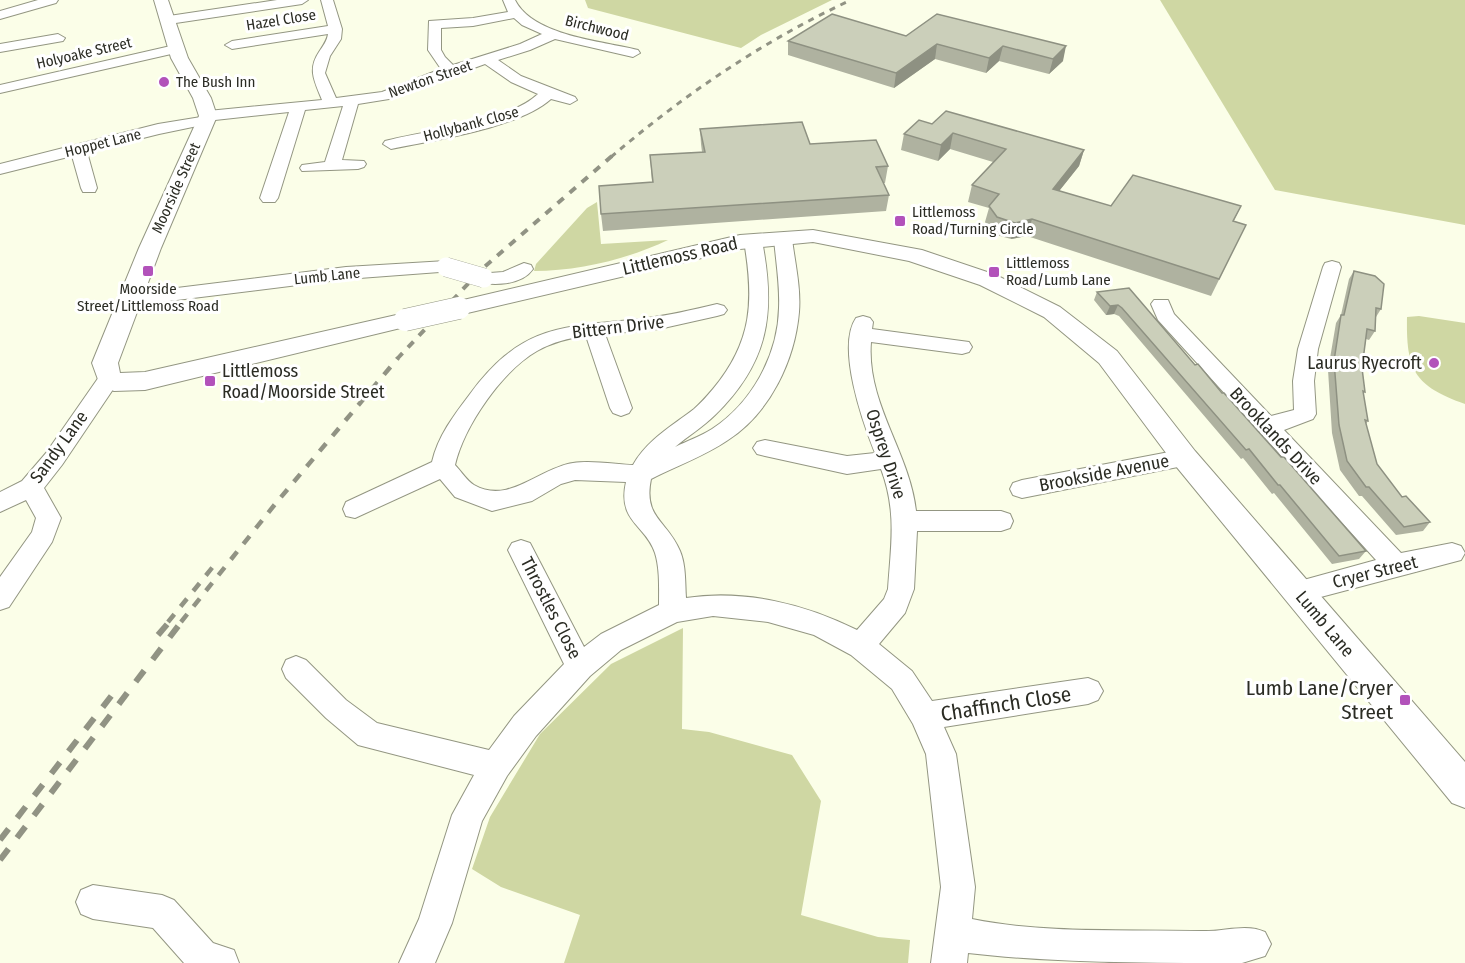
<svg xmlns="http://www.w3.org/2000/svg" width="1465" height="963" font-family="'Fira Sans Condensed',sans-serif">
  <rect width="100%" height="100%" fill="#fbfee8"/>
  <g fill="#cfd7a3">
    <polygon points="585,0 832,0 761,35 741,48 588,8"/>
    <polygon points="1160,0 1465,0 1465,225 1275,190"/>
    <path d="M 597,202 L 601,244 L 668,240 C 628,259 579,271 534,271 L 536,264 L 587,208 Z"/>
    <path d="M 1419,316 L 1465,323 L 1465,404 C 1414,386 1406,370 1407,317 Z"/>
    <polygon points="683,628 682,729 709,732 792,755 821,801 801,915 878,937 910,940 908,963 564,963 580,915 501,887 472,869 490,817 540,734 611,664"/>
  </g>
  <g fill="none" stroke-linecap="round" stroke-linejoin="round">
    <g stroke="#939682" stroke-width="2">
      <g id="minor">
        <polygon points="38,0 58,0 56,3 0,19 0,11"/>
        <polygon points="277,0 308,0 302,4 169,24 163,20 169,16"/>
        <path d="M 321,0 L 333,0 L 342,29 L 341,39 L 330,56 L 325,73 L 336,98 L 382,92 L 441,69 L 428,50 L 429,21 L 473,18 L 508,12 L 503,0 L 515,0 C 533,36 602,41 638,50 L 640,53 L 633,57 L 555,39 L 530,50 L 498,60 L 521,76 L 575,97 L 577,100 L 570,104 L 551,99 C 519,128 434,140 391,149 L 383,144 L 385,141 C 427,130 507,123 538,94 L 511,82 L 485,64 L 389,99 L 358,104 L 342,160 L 364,161 L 366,164 L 364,167 L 358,169 L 302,171 L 300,168 L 302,165 L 325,162 L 343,106 L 305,110 L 278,198 L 275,202 L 263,202 L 260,198 L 289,112 L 215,120 L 212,123 L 159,134 L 87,152 L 97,188 L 95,192 L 83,192 L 81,188 L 72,156 L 0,174 L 0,164 L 158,124 L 201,117 L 203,113 L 208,111 L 322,100 C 315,82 307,70 319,52 C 323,46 327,41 328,34 L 232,49 L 225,45 L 232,41 L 328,26 ZM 514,18 L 522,25 L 542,34 L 520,44 L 453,65 L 445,57 L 441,50 L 441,28 L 473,26 Z"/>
        <polygon points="58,34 65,38 63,41 0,52 0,44"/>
        <polygon points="175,45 182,49 180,52 0,93 0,85"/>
        <path d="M 783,234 L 789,235 L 792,239 C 795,263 801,288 799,312 C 795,360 770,413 728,440 C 705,456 676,466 651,479 C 643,518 667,520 680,551 C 686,565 685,583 686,598 C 744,589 805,604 857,630 L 884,599 L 888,589 C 891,545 897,511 881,469 L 847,474 L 765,456 L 757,454 L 753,448 L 757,442 L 765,440 L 847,456 L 875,453 C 863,423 836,347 856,318 L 863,316 L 870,318 L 873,322 L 872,329 L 969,342 L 972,347 L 969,352 L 962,354 L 871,342 C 866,403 910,453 916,511 L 1001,511 L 1010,514 L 1013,521 L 1010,528 L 1001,531 L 917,531 L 914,589 L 905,613 L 879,644 L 912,671 L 932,701 L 1088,678 L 1098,682 L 1103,691 L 1098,700 L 1088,704 L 944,727 L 956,754 L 975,887 L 972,919 C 1046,934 1127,929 1202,931 C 1224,932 1245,923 1265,932 L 1271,944 L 1265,956 L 1242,963 C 1154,963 1054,963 968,953 L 967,963 L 931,963 L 941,887 L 926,754 L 913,724 L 892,689 L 851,655 L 814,635 L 768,622 L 713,616 L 677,622 L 621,650 L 590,676 L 536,736 L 507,776 L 482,821 L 452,923 L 435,963 L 399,963 L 419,919 L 452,815 L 474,775 L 358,745 L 326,718 L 286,678 L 282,669 L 286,660 L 296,656 L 306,660 L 346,700 L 377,723 L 489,750 L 514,716 L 564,664 L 508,550 L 512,543 L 521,540 L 530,543 L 584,647 L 601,634 L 659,605 C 659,588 660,569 655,553 C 646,525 617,522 626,482 L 575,480 L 561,484 L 532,501 L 492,511 L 455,497 L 440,479 L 355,518 L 346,516 L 343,509 L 346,502 L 432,462 C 438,436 454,415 470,394 C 522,324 561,327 641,319 C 666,316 692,310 717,304 L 724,306 L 727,310 L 724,314 L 717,316 L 659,329 L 605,334 L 632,408 L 629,413 L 621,416 L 613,413 L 610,408 L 586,336 C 568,338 553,342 537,351 C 502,371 464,426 455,465 C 461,471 467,481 474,485 C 509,505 539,468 573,463 C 591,460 614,464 633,465 C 647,440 672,426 694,409 C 701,403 707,396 713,389 C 753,341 754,300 744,241 L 747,237 L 759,237 L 762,241 C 776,313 769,362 715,415 C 703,427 688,436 675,447 C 687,441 701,436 712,429 C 752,403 778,355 779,308 C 780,285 776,262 774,239 L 777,235 Z"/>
        <polygon points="446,261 453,263 455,267 453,271 346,279 128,306 121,304 118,300 121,296 128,294 346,267"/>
        <polygon points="1332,261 1339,263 1341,267 1318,349 1314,381 1316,414 1313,419 1284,430 1401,553 1452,543 1461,546 1465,553 1461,560 1298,603 1289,600 1285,592 1289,584 1376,560 1158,320 1151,304 1154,300 1168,300 1174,314 1271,416 1294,410 1293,381 1298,349 1323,267 1325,263"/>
        <path d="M 524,263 L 531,265 L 533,269 C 522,285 495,286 477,282 L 474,278 L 477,274 L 503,272 Z"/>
        <polygon points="109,372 117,374 120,379 62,465 44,488 61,518 52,542 9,607 0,610 0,577 32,532 36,518 26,500 0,512 0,492 22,481 46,453 101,374"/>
        <polygon points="1185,449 1193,452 1197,458 1193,464 1022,498 1013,495 1010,489 1013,483 1022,480"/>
        <polygon points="93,885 162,895 174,900 213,943 234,950 239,963 184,963 153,928 93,919 81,914 76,902 81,890"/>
      </g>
    </g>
    <g stroke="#939682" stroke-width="2">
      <g id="tertiary">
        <polygon points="154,0 168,0 188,58 211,98 217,116 161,248 118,363 120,373 145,372 405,313 413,315 417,320 413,325 145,390 114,391 100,385 92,363 139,248 199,116 193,98 171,58"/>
        <polygon points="813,230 922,250 996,275 1060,307 1117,351 1195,451 1465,762 1465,808 1452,803 1175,465 1099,363 1044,317 980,285 909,261 813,242 740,249 459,315 451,313 447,308 451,303 459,301 740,235"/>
      </g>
    </g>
    <use href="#minor" fill="#fff" fill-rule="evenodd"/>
    <use href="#tertiary" fill="#fff" fill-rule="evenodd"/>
    <path stroke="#919384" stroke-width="3" stroke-dasharray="6 6" stroke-linecap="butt" d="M 611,157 C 685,94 763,41 851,0"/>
    <polyline stroke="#919384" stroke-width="4" stroke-dasharray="8 8" stroke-linecap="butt" points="397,359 482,269 613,155"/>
    <g stroke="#919384" stroke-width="4.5" stroke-dasharray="10 10" stroke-linecap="butt">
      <polyline points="168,622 216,563"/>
      <polyline points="181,622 276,503 398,358"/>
    </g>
    <g stroke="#919384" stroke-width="6" stroke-dasharray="14 14" stroke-linecap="butt">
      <polyline points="158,635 170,621"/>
      <polyline points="0,840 112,695"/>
      <polyline points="0,860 182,621"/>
    </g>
    <g stroke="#939682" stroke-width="20" stroke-linecap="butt">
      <polyline id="minor-bridge" points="446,267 484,278"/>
    </g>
    <g stroke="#939682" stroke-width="23" stroke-linecap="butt">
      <polyline id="tertiary-bridge" points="405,320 459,308"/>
    </g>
    <use href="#minor-bridge" stroke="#fff" stroke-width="19"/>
    <use href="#tertiary-bridge" stroke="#fff" stroke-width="22"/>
  </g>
  <g fill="#afb2a0">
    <polygon points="937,14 1063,61 1049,74 999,61 986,73 935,59 894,88 788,55 788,41 906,36"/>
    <polygon points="932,124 1084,150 1079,166 1059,191 1111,206 1241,206 1234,221 1246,225 1211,296 1027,236 1011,239 993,234 985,222 989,208 968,202 972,185 993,162 950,149 938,161 901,150 904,134"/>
    <polygon points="700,129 810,144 888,166 885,183 883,183 889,195 886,211 603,231 601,214 652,182 650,155 702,152 701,144"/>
    <polygon points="1354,271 1381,309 1376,317 1375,331 1369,340 1366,339 1362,368 1365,392 1363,394 1368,421 1366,424 1377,464 1402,497 1430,522 1423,531 1396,535 1362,496 1359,496 1340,470 1332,433 1328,370 1336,323 1341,315 1349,279"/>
    <polygon points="1129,288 1195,365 1366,551 1359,559 1332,564 1274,493 1272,494 1243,458 1241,459 1119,316 1114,314 1106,315 1094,300 1097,292"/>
  </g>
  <g fill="#8e9182">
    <polygon points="937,44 935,59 894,88 896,73"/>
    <polygon points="1003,46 999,61 986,73 989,58"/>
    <polygon points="1066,46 1063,61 1049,74 1053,59"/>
    <polygon points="953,133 950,149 938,161 941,145"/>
    <polygon points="1084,150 1079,166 1048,205 1053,189"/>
    <polygon points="1032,219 1027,236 1011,239 1015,223"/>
    <polygon points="1118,305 1114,314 1106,315 1110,306"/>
  </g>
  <g fill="#cbcfba" stroke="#8e9182" stroke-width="1.5">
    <polygon points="832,14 906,36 937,14 1066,46 1053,59 1003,46 989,58 937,44 896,73 788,41"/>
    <polygon points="946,111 1084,150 1053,189 1111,206 1133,175 1241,206 1233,221 1246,225 1219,279 1032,219 1015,223 997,217 989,206 999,194 972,185 1006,149 953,133 941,145 904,134 919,120 932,124"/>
    <polygon points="802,122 810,144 876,140 888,166 876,167 889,195 601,214 599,186 653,182 650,155 705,152 700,129"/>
    <polygon points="1354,271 1375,276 1384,284 1381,309 1376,308 1375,331 1367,329 1362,368 1365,392 1363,391 1368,421 1365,420 1377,464 1402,497 1406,496 1430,522 1404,527 1369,487 1366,487 1347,461 1339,425 1334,361 1341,315 1344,315"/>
    <polygon points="1129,288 1195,365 1198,364 1222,393 1224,393 1281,457 1284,457 1366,551 1339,556 1280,485 1278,485 1249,449 1246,450 1122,308 1118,305 1110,306 1097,292"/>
  </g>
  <g fill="#b252ba" stroke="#fff" stroke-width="2">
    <circle cx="164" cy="82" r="6"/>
    <rect x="894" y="215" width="12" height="12" rx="3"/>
    <rect x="142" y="265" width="12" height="12" rx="3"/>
    <rect x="988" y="266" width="12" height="12" rx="3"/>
    <circle cx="1434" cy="363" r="6"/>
    <rect x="204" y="375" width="12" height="12" rx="3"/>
    <rect x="1399" y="694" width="12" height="12" rx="3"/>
  </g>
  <g text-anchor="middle" stroke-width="6" stroke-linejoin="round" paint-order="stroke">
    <g font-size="15" fill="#2b2c24" stroke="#fff">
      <text transform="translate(281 20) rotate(-9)" y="5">Hazel Close</text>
      <text transform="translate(597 28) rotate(14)" y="5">Birchwood</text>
      <text transform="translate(84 53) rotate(-13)" y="5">Holyoake Street</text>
      <text transform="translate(430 79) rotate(-19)" y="5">Newton Street</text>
      <text transform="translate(471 124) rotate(-15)" y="5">Hollybank Close</text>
      <text transform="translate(103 143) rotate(-14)" y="5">Hoppet Lane</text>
      <text transform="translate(176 188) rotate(-66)" y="5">Moorside Street</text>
      <text transform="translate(327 276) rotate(-6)" y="5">Lumb Lane</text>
    </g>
    <g font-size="15" fill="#2b2c24" stroke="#fff" text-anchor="start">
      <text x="176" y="87">The Bush Inn</text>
      <text x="912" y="217">Littlemoss<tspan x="912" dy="17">Road/Turning Circle</tspan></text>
      <text x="1006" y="268">Littlemoss<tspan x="1006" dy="17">Road/Lumb Lane</tspan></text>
      <text x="148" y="294" text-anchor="middle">Moorside<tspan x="148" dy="17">Street/Littlemoss Road</tspan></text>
    </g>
    <g font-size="18" fill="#2b2c24" stroke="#fff">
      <text transform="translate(680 256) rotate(-13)" y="6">Littlemoss Road</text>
      <text transform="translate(618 327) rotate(-7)" y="6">Bittern Drive</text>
      <text transform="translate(1276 436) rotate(47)" y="6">Brooklands Drive</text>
      <text transform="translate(59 447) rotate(-54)" y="6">Sandy Lane</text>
      <text transform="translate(886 454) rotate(72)" y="6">Osprey Drive</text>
      <text transform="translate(1104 473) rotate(-11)" y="6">Brookside Avenue</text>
      <text transform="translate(1375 572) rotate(-14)" y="6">Cryer Street</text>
      <text transform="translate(551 608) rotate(63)" y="6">Throstles Close</text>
      <text transform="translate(1325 624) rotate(50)" y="6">Lumb Lane</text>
    </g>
    <g font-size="18" fill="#2b2c24" stroke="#fff" text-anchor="end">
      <text x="1422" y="369">Laurus Ryecroft</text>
      <text x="222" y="377" text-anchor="start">Littlemoss<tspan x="222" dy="21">Road/Moorside Street</tspan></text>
    </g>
    <g font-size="21" fill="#2b2c24" stroke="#fff" text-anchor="end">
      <text x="1393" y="695">Lumb Lane/Cryer<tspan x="1393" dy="24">Street</tspan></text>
    </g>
    <g font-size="21" fill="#2b2c24" stroke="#fff">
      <text transform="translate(1006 704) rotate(-9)" y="7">Chaffinch Close</text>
    </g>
  </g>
</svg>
